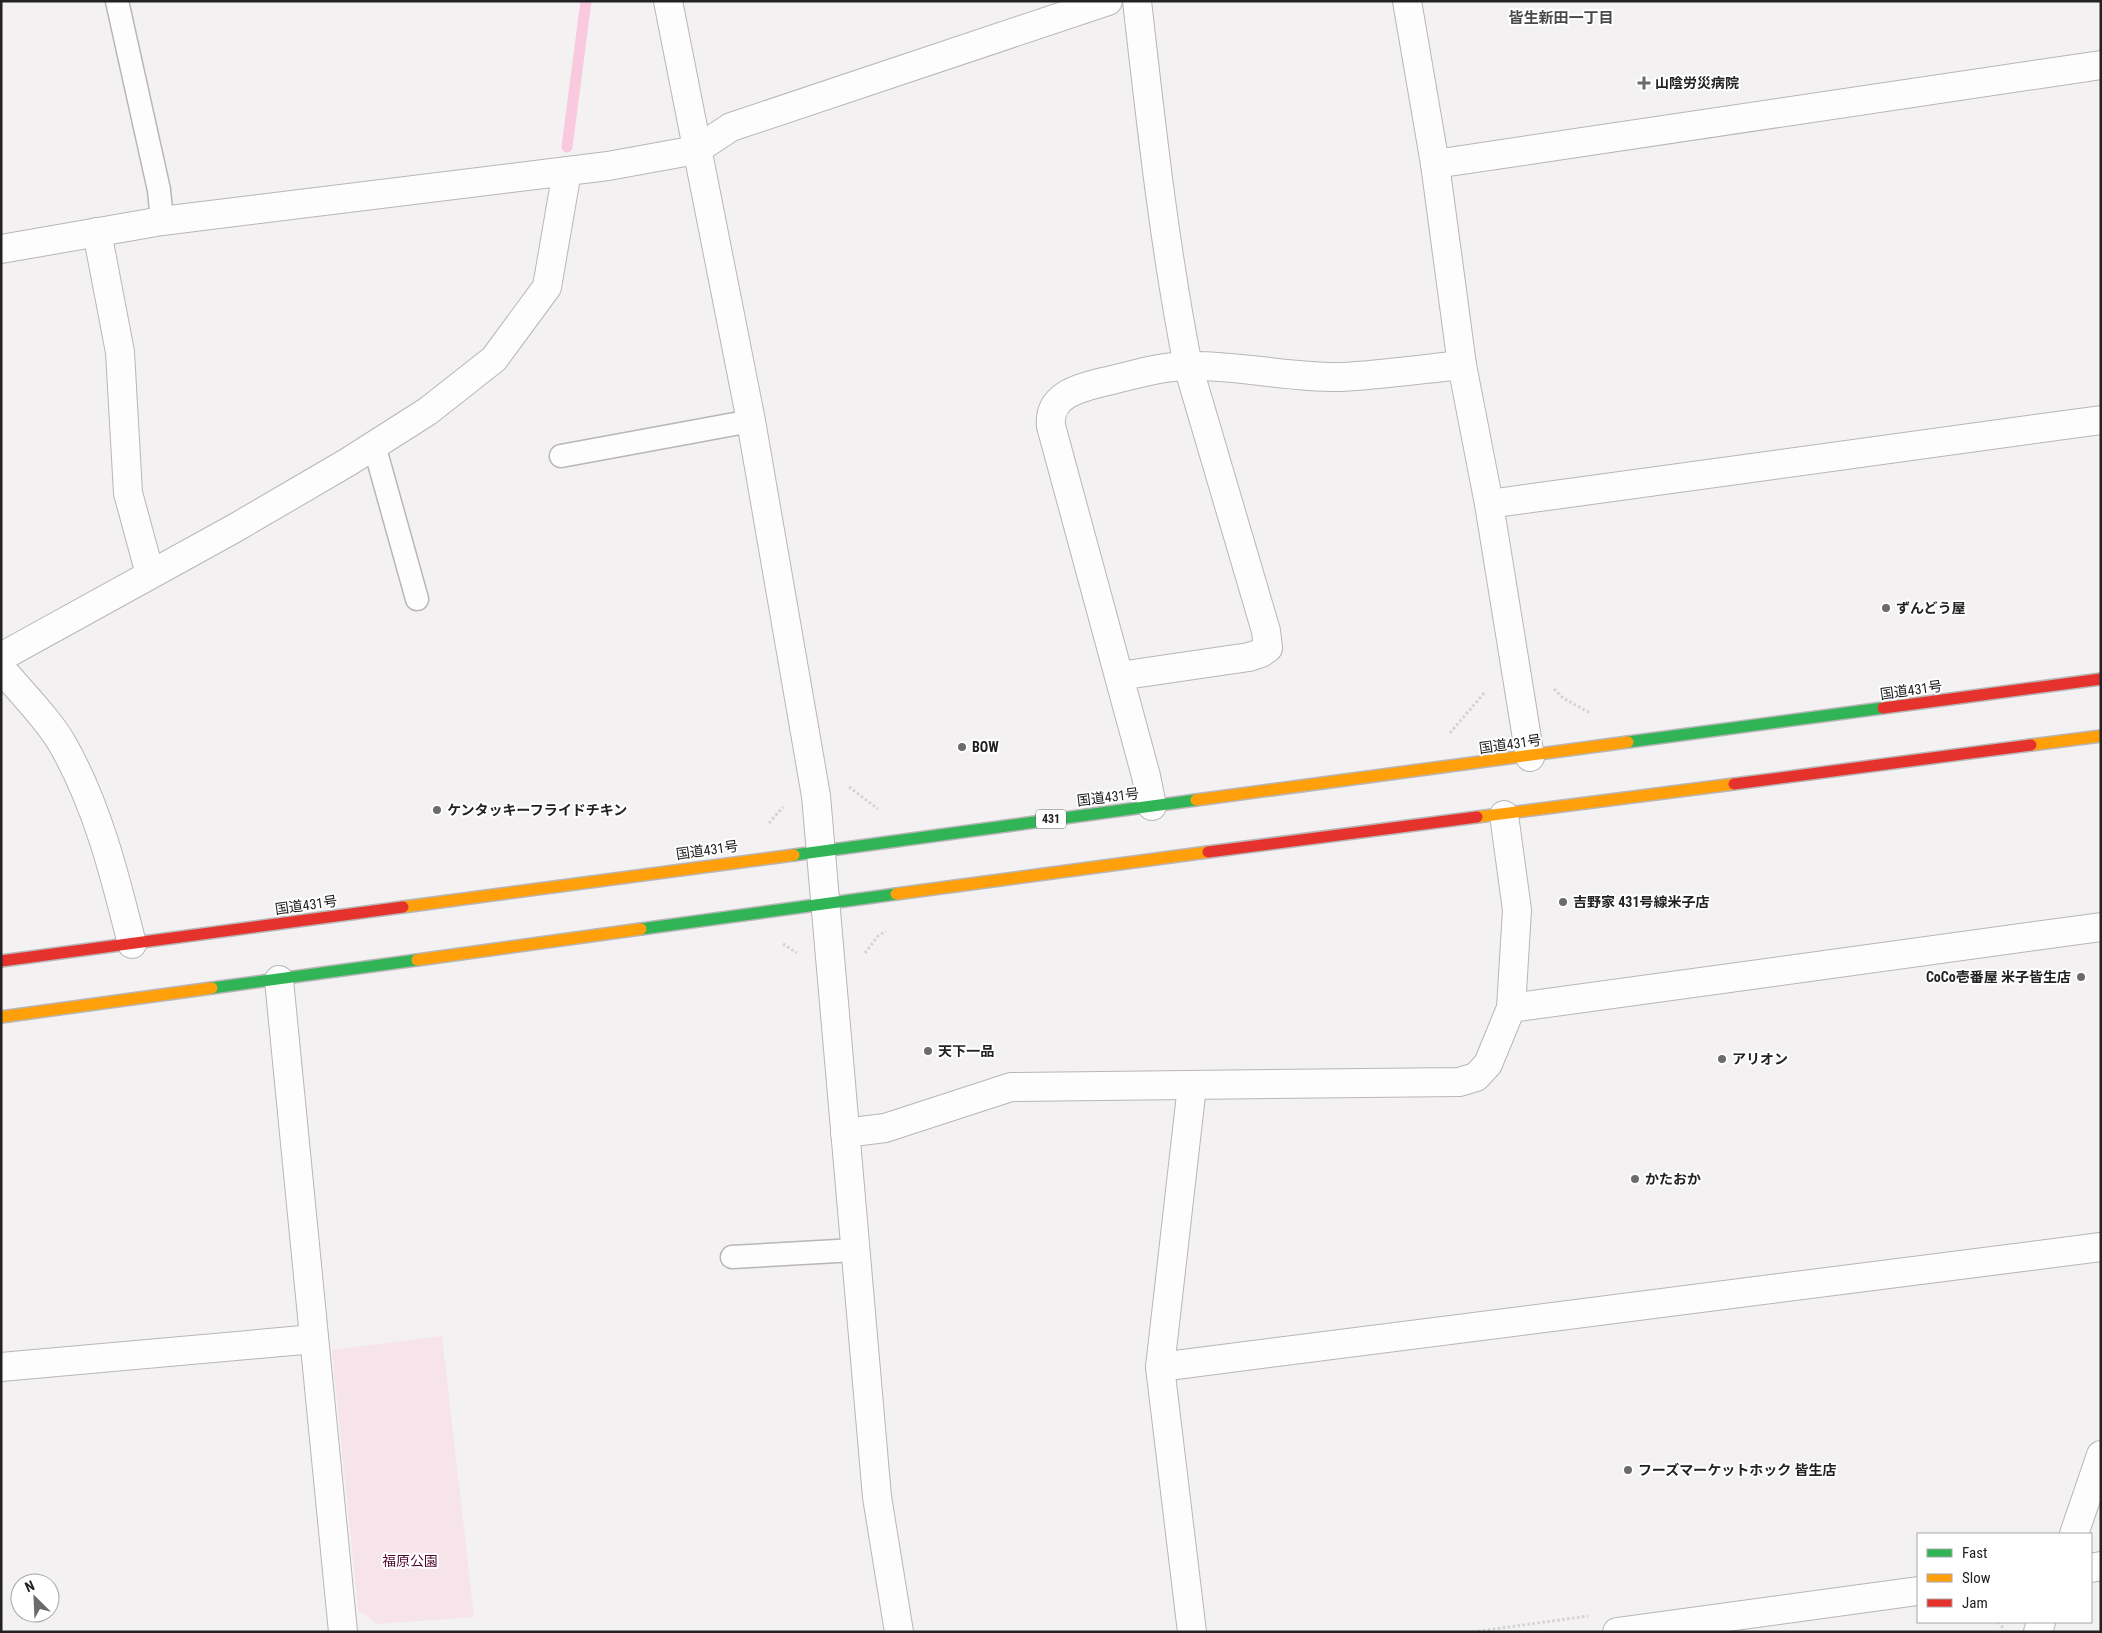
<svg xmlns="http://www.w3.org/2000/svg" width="2102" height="1633" font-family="'Roboto Condensed','Noto Sans JP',sans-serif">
  <rect width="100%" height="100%" fill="#f3f1f2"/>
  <polygon fill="#f7e4eb" points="442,1336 474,1617 377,1624 358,1610 332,1350"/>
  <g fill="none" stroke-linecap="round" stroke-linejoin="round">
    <polyline stroke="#f9cade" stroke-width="11" points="567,147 586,1"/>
    <g stroke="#b8b6b7" stroke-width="25">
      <g id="lane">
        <polyline points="117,1 159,190 162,221"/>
        <polyline points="374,445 417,599"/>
        <polyline points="561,456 751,421"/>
        <polyline points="732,1257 855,1250"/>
      </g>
    </g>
    <g stroke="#b8b6b7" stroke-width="30">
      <g id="street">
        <polyline points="668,1 751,421 816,796 877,1497 899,1632"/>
        <polyline points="1407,1 1435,164 1462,365 1489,504 1530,757"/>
        <polyline points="1435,164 2101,65"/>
        <polyline points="97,232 120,352 128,493 150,574"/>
        <polyline points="1,249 162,221 608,166 696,150 731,127 1108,1"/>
        <polyline points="1489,504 2101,420"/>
        <polyline points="1,657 235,528 348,462 428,411 494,359 547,287 567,171"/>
        <path d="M 1,668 C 19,690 50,721 63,745 C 98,807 115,876 132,944"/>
        <path d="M 1119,676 L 1249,657 L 1261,653 L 1268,648 L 1266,631 L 1188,366 C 1164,245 1151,123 1137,1"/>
        <path d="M 1152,806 L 1146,776 L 1051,426 C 1048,395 1079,388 1103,382 C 1131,376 1160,366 1189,366 C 1240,365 1290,378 1341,377 C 1381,375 1422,369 1462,365"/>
        <polyline points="279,980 343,1632"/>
        <polyline points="1511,1008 2101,927"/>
        <polyline points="845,1133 885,1128 1011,1087 1459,1082 1476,1077 1488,1064 1511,1008 1517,910 1504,815"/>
        <polyline points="1,1367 314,1339"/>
        <polyline points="1160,1367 2101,1247"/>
        <polyline points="2074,1534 2101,1455"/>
        <polyline points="2091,1568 2101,1566"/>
        <polyline points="1192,1632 1160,1367 1192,1086"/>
        <polyline points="1617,1632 1918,1591"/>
        <polyline points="2038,1632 2041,1622"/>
      </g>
    </g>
    <g stroke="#b8b6b7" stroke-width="14">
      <g id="fast">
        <polyline points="1628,742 1883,708"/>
        <polyline points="794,855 1196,800"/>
        <polyline points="641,929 896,894"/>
        <polyline points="212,988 417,960"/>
      </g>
    </g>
    <g stroke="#b8b6b7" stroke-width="14">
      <g id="slow">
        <polyline points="2031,745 2101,736"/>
        <polyline points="1196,800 1628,742"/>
        <polyline points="1477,817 1734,784"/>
        <polyline points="896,894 1208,852"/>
        <polyline points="403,907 794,855"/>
        <polyline points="417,960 641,929"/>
        <polyline points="1,1017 212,988"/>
      </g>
    </g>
    <g stroke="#b8b6b7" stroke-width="14">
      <g id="jam">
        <polyline points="1883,708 2101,679"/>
        <polyline points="1734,784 2031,745"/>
        <polyline points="1208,852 1477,817"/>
        <polyline points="1,961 403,907"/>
      </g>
    </g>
    <g stroke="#d4d3d3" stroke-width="3" stroke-dasharray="2.5 2.5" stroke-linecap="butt">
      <polyline points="1554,689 1563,698 1590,713"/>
      <polyline points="1450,733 1485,692"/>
      <polyline points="849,787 878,809"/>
      <polyline points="769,823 783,807"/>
      <polyline points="783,944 797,953"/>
      <polyline points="865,953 878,936 886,931"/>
      <polyline points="1998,1622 2004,1629"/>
      <polyline points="1473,1632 1588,1616"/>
    </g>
    <use href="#lane" stroke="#fdfdfd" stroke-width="22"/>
    <use href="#street" stroke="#fdfdfd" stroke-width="28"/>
    <use href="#fast" stroke="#30b455" stroke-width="11"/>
    <use href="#slow" stroke="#ff9f0a" stroke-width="11"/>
    <use href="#jam" stroke="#e5322d" stroke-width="11"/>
  </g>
  <g fill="#6c6a6b" stroke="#fff" stroke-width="2">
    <path d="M1641.5 75.5h5v5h5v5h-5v5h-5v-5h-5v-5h5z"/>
    <circle cx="1886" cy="608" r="5"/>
    <circle cx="962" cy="747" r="5"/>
    <circle cx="437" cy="810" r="5"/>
    <circle cx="1563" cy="902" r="5"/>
    <circle cx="2081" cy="977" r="5"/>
    <circle cx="928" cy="1051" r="5"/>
    <circle cx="1722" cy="1059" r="5"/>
    <circle cx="1635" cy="1179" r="5"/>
    <circle cx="1628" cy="1470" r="5"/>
  </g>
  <g text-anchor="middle" stroke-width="4" stroke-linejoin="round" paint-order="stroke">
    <rect fill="#fff" stroke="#656464" stroke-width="1" x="1036" y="809.5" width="30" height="19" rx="4"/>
    <g font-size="12" font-weight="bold" fill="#232222">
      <text x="1051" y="823">431</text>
    </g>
    <g font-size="14" font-weight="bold" fill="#232222" stroke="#fff" text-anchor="start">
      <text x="1655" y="88">山陰労災病院</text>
      <text x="1896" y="613">ずんどう屋</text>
      <text x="972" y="752">BOW</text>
      <text x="447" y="815">ケンタッキーフライドチキン</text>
      <text x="1573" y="907">吉野家 431号線米子店</text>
      <text x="2071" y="982" text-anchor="end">CoCo壱番屋 米子皆生店</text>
      <text x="938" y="1056">天下一品</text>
      <text x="1732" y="1064">アリオン</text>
      <text x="1645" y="1184">かたおか</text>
      <text x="1638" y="1475">フーズマーケットホック 皆生店</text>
    </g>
    <g font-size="14" fill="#232222" stroke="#fff">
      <text transform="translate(1911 690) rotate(-8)" y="5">国道431号</text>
      <text transform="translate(1510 744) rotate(-8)" y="5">国道431号</text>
      <text transform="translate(1108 797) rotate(-7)" y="5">国道431号</text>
      <text transform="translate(707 850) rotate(-8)" y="5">国道431号</text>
      <text transform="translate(306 905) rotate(-8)" y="5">国道431号</text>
    </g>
    <g font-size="14" fill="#4f0830" stroke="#fff">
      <text x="410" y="1566">福原公園</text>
    </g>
    <g font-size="15" font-weight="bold" fill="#4b4849" stroke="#fff">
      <text x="1561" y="23">皆生新田一丁目</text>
    </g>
  </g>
  <rect width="2102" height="1633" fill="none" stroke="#232222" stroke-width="5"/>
  <rect x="1917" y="1533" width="175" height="90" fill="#ffffff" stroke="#a7a7a7"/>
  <rect x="1927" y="1549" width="25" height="8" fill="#30b455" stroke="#a7a7a7"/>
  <text x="1962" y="1558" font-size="15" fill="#232222">Fast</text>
  <rect x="1927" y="1574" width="25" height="8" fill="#ff9f0a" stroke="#a7a7a7"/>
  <text x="1962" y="1583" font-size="15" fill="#232222">Slow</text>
  <rect x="1927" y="1599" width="25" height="8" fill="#e5322d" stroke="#a7a7a7"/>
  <text x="1962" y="1608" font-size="15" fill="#232222">Jam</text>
  <g transform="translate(35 1598) rotate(336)"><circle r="24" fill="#ffffff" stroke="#a7a7a7"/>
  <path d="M0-4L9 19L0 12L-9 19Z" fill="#6c6a6b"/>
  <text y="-8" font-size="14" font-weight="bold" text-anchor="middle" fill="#232222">N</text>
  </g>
</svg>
